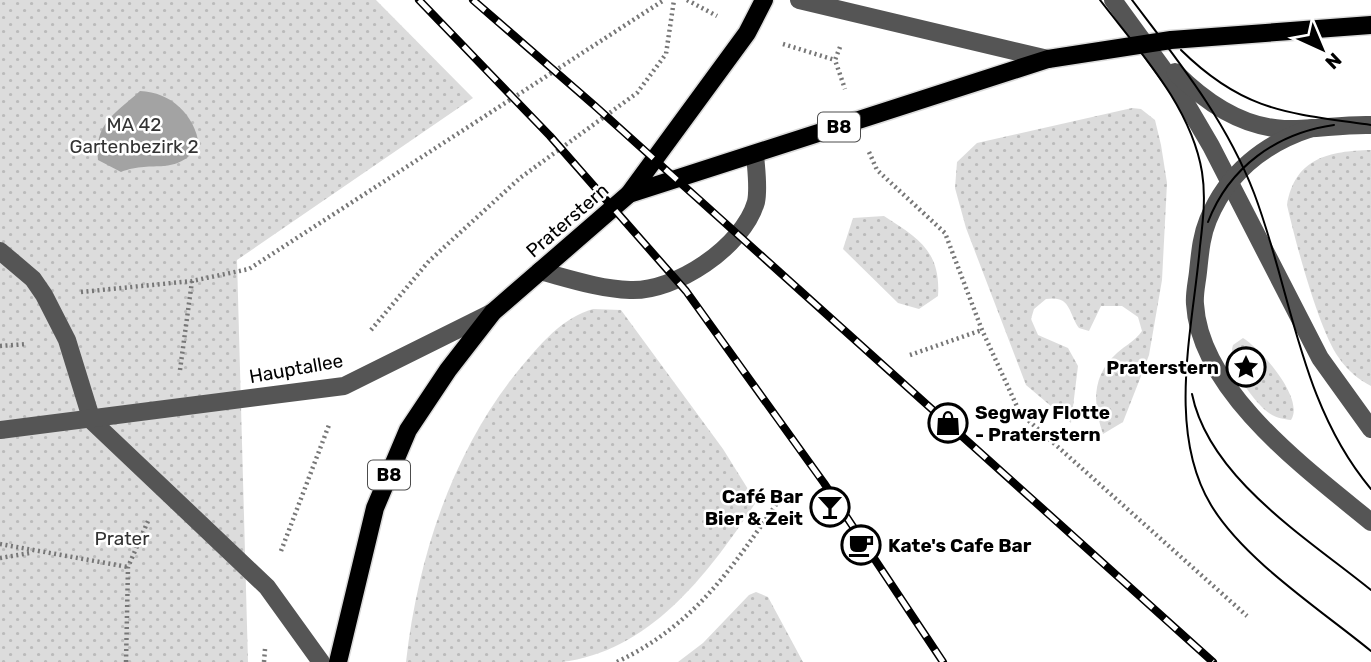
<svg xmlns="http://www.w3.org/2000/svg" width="1371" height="662" font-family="Rubik,sans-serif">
  <defs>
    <pattern id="green-dots" width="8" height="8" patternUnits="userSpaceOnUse" patternTransform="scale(1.75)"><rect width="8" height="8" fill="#dcdcdc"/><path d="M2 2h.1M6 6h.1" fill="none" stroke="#bbb" stroke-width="1.8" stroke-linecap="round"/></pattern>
  </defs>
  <rect width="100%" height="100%" fill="#fff"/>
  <g fill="url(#green-dots)">
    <polygon points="0,0 376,0 473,98 237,260 248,662 0,662"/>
    <path d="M 1132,108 L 1141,109 L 1155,120 L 1161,145 L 1167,183 L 1162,280 L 1149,355 L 1143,371 L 1123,422 L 1103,434 C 1093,405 1091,376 1117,353 C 1126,345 1135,341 1142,331 L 1138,317 L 1122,306 L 1101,306 L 1089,331 L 1079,328 C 1068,312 1071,295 1046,299 L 1034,309 L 1031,319 L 1038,335 L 1068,348 L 1078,366 L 1071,423 L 1026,385 L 966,228 L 955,188 L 957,162 L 977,143 Z"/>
    <path d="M 1371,150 L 1371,386 C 1359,380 1347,370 1339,358 C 1319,331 1295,240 1287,205 C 1295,158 1329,151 1371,150 Z"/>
    <path d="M 884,216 C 918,238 941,251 938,296 L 919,309 L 898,303 L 843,249 L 853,218 Z"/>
    <path d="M 593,309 L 621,310 L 723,449 L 756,502 C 710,571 651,652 561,662 C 511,662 457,662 406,662 C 418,554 455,443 527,360 C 547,337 564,318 593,309 Z"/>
    <path d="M 1243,338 C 1262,350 1305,399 1291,420 C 1284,419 1276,418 1269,413 C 1254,402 1226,365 1233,345 Z"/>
    <polygon points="756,592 768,597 803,662 678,662 703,643 749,595"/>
  </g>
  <path fill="#a3a3a3" d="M 140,91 C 171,92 195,115 199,145 C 175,178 154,159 121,172 L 98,160 C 94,123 115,114 140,91 Z"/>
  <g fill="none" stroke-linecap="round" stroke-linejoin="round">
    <g stroke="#dbdbdb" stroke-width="21">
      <g id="major">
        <polyline points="629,194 747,33 764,0"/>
        <polyline points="338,662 375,508 408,430 448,370 493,312 629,194 1048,59 1171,40 1371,25"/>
      </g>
    </g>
    <g stroke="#777" stroke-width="4.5" stroke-dasharray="2 3.5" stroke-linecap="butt">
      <polyline points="687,0 717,16"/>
      <polyline points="783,44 835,60"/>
      <polyline points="840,47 835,60 845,89"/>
      <polyline points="869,152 877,170 945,233 982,330 1020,413 1247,616"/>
      <polyline points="81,292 192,281 249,269 664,0"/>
      <polyline points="371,330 429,261 520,178 637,93 666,54 674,0"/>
      <polyline points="0,346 27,344"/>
      <polyline points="910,355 982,330"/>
      <polyline points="180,370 192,281"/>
      <polyline points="0,544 128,567"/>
      <polyline points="281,551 329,425"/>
      <polyline points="0,558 30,553"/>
      <polyline points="126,662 128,567 148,521"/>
      <polyline points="264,662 265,649"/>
      <path d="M 617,662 C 697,623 730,570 780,499"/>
    </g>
    <g stroke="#555" stroke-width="18">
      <polyline points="799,0 1048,59"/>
      <polyline points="1113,0 1177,88 1211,146 1320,358 1371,429"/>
      <path d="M 1175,72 C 1204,101 1241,127 1284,129 C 1313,130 1342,124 1371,125"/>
      <path d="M 1312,128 C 1265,143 1227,173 1208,220 C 1201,237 1200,254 1198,272 C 1197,282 1194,294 1195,304 C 1200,392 1309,471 1371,522"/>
      <polyline points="0,251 33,279 44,295 67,340 92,421 267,587 321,662"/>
      <path d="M 540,271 C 570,279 600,289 630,290 C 675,292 743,247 756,202 C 759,188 756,169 755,154"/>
      <polyline points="0,430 344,386 493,312"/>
    </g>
    <use href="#major" stroke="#000" stroke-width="18"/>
    <g stroke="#000" stroke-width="2">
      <path d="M 1100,0 C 1139,51 1191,106 1202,172 C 1206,197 1203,221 1200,246 C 1193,328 1166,430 1211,505 C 1244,560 1321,610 1371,651"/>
      <path d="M 1132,0 C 1179,62 1226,120 1254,193 C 1292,293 1300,405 1371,489"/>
      <path d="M 1181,50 C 1244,112 1288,113 1371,125"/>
      <path d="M 1208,222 C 1229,167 1277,133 1334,125"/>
      <path d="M 1192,394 C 1209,478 1307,538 1371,590"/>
    </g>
    <g stroke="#000" stroke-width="8">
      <g id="rail">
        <polyline points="419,0 550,136 686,291 824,483 943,662"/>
        <polyline points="473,0 595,106 1213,662"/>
      </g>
    </g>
    <use href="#rail" stroke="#fff" stroke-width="5" stroke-dasharray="16" stroke-linecap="butt"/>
  </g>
  <defs>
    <g id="sight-ring" transform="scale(2.0125)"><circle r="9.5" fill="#fff" stroke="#000" stroke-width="1.5"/><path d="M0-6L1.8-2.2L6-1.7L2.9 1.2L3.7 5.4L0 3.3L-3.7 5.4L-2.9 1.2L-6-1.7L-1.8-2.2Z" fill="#000"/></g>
    <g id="shop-ring" transform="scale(2.0125)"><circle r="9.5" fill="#fff" stroke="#000" stroke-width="1.5"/><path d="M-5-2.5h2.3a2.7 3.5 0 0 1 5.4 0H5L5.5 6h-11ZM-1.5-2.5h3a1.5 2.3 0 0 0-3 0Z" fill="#000"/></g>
    <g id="bar-ring" transform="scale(2.0125)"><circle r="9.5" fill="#fff" stroke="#000" stroke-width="1.5"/><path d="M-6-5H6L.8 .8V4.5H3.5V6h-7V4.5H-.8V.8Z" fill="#000"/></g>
    <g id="cafe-ring" transform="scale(2.0125)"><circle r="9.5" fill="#fff" stroke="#000" stroke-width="1.5"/><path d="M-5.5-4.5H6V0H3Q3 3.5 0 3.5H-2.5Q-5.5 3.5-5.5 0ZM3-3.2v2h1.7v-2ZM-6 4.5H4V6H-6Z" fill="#000"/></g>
  </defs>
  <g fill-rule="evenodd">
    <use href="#sight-ring" x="1246" y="367"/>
    <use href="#shop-ring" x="948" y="423"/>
    <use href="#bar-ring" x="830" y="507"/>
    <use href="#cafe-ring" x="861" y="545"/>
  </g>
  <g text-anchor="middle" stroke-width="5" stroke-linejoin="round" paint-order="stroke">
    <g fill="#fff" stroke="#4c4c4c" stroke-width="2">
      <rect x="818" y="112.5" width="42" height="29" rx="5"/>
      <rect x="368" y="460.5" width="42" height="29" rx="5"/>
    </g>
    <g font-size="18" font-weight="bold" fill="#000">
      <text x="839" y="133">B8</text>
      <text x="389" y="481">B8</text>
    </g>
    <g font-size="19" fill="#333" stroke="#fff">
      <text x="134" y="131">MA 42<tspan x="134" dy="22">Gartenbezirk 2</tspan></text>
      <text x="122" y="545">Prater</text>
    </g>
    <g font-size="19" fill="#000" stroke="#fff">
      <text transform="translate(567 220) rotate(-41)" y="7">Praterstern</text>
      <text transform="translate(296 368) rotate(-10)" y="7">Hauptallee</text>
    </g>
    <g font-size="19" font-weight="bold" fill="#000" stroke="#fff" text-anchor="end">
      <text x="1219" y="374">Praterstern</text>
      <text x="975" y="419" text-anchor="start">Segway Flotte<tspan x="975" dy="22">- Praterstern</tspan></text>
      <text x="803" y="503">Café Bar<tspan x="803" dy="22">Bier &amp; Zeit</tspan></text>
      <text x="888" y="552" text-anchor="start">Kate's Cafe Bar</text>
    </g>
  </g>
  <g transform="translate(1322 49) rotate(136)" stroke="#ffffff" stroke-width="5" paint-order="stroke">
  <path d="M0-5L12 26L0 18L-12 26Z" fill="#000000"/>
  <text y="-10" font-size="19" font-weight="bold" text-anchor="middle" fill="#000000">N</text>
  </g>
</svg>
